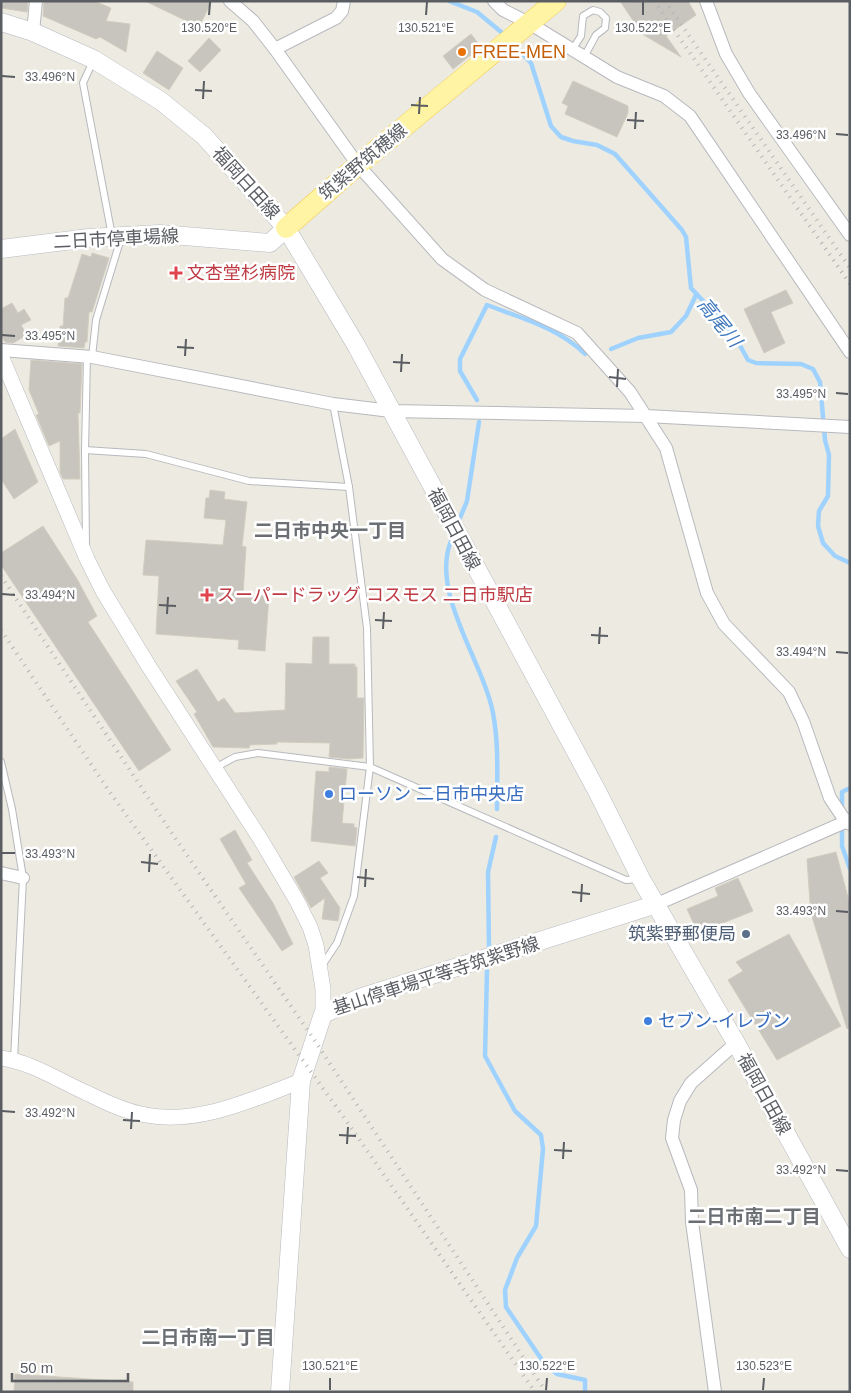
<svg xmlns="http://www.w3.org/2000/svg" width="851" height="1393" font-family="Helvetica,'Noto Sans JP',sans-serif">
  <rect width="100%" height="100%" fill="#edebe1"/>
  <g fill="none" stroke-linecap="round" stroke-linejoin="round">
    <g stroke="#9fd2ff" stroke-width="4.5">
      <polyline points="449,1 477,12 506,36"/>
      <polyline points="513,44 531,63 551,126 561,137 573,141 597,145 615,154 682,230 686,237 691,288 733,333 748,360 756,363 801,364 813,369 820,382 825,440 829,455 828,496 819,511 818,526 823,543 835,556 850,563"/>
      <polyline points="611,349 638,338 671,332 686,316 696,295"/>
      <path d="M 477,400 L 460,371 L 460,359 L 487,305 C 521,318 559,328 585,354"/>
      <polyline points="460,518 467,501 479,422"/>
      <path d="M 451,541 C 430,593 483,661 493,713 C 499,745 497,776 497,809"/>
      <polyline points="842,809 842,792 850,788"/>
      <polyline points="842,824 842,846 850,869"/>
      <polyline points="489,948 488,872 496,837"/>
      <polyline points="487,971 485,1056 515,1111 541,1135 543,1149 536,1226 517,1258 505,1290 506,1307 544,1363 557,1374 585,1380 585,1392"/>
    </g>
  </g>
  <g fill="#c8c5be" stroke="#d2cdc0">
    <polygon points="1,1 28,1 27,12 1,8"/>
    <polygon points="44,1 94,1 111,8 106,21 130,24 126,52 100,37 96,39 43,16"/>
    <polygon points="145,1 212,1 199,27"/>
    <polygon points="620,1 688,1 696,15 666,36 681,57 642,34"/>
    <polygon points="471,34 481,47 453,69 443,56"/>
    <polygon points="209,38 221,50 200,72 188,61"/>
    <polygon points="157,51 183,68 169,90 143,73"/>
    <polygon points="573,81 628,106 628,113 617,137 565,114 568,106 562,103"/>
    <polygon points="92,253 109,258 92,312 89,312 87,342 85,342 84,348 58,346 60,326 63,326 65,298 68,298 82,254 91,257"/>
    <polygon points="786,290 793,303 771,312 785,343 764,353 744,309"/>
    <polygon points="12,303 18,313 24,309 31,320 21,325 27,335 13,343 5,342 1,335 1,309"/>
    <polygon points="31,360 82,364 80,413 78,413 80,479 63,479 60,472 60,441 49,446 36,415 39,414 29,390"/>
    <polygon points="15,429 38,482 14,499 1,479 1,439"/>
    <polygon points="210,490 225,492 224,499 247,502 242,546 246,547 243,595 269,596 265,651 238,649 239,640 156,634 159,576 143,575 146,540 223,545 226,520 204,518 206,498 209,498"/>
    <polygon points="43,526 77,579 97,616 88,622 171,750 139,771 1,565 1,553"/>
    <polygon points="313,637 329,637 329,664 355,664 355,667 357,667 357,698 364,698 363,758 348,759 329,757 330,743 277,742 277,744 250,745 249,748 213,747 194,714 197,712 176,681 197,669 218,702 224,698 235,713 285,710 286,663 312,664"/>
    <polygon points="329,767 347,769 342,823 354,824 354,827 357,828 355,846 311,841 316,771 329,772"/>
    <polygon points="235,830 252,860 247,863 273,903 293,944 282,951 239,888 246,884 220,839"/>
    <polygon points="836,852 850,905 850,1028 847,1029 808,904 810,903 807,859"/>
    <polygon points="319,861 328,873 320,878 340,908 338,921 322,919 325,898 311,908 294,877"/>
    <polygon points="738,878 753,911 698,933 687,909 718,896 715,888"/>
    <polygon points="789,934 841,1026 777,1060 728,980 743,971 736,962"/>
    <polygon points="15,1374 133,1382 133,1392 14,1392"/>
  </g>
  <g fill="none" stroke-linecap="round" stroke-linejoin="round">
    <g stroke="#b7b9be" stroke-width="8">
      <g id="service">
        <polyline points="572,50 581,36 583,16 593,10 600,12 606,18 605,28 596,35 584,57"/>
        <polyline points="93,61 83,83 112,236"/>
        <polyline points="92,357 96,320 121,238"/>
        <polyline points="85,450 146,454 249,481 349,487"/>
        <polyline points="86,546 85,450 87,357"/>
        <polyline points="1,762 12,809 23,878 14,1060"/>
        <polyline points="215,768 235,757 258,753 370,767 626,880 640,879"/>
        <polyline points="321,967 337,943 354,896 370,767 367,628 349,487 333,404"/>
      </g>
    </g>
    <g stroke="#b7b9be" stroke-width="14">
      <g id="minor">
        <polyline points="230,1 253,21 275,49 358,165 442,259 485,290 577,333 630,392 666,448 707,593 724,624 789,692 803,721 830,798 846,822 850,824"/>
        <polyline points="494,1 503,10 529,23 617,77 664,96 690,116 850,352"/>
        <polyline points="706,1 726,54 749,93 850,235"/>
        <polyline points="33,32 36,1"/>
        <polyline points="275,49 336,18 342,11 344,1"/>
        <polyline points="1,350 92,357 333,404 391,411 646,416 850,427"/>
        <polyline points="1,873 23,878"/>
        <polyline points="657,904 850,820"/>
        <polyline points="715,1392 692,1222 691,1190 672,1138 674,1120 680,1101 691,1083 736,1043"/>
      </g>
    </g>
    <g stroke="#b7b9be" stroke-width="16">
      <g id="tertiary">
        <polyline points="1,356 87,559 103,591 148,665 261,840 297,901 310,927 316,945 323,989 323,1014"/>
        <path d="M 1,1058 C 34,1063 59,1081 89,1094 C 107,1103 126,1112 146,1115 C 198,1125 254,1099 301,1081"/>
      </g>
    </g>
    <g stroke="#b7bac0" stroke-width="19">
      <g id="secondary">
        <polyline points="1,22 33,32 93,59 161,101 204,136 286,228 356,345 597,791 641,879 736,1043 850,1249"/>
        <polyline points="1,249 89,238 160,234 270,243 286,228"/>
        <polyline points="280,1392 301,1081 323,1014 362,997 657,904"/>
      </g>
    </g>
    <g stroke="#f3cc55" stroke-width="21">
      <polyline id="primary" points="286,228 358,165 556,1"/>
    </g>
    <use href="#service" stroke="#fff" stroke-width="6"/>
    <use href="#minor" stroke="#fff" stroke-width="12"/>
    <use href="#tertiary" stroke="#fff" stroke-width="15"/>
    <use href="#secondary" stroke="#fff" stroke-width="18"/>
    <use href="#primary" stroke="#fff4a4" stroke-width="20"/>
    <g stroke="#b3b4b4" stroke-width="4" stroke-dasharray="1 6" stroke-linecap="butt">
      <polyline points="654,1 850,284"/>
      <polyline points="665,1 850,268"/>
      <polyline points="1,576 171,832 315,1041 546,1392"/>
      <polyline points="1,630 109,791 345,1119 535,1392"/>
    </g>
  </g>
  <path fill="none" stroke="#5a5d62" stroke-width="2" d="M 209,15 L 210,2M 426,15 L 427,2M 643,15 L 643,2M 2,76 L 15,77M 195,90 L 212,91M 203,99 L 204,81M 411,105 L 428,106M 419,114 L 420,97M 627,120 L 644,121M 635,129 L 636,112M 836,134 L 848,135M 2,335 L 15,336M 177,347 L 194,348M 185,356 L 186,339M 393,362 L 410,363M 401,372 L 402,354M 609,377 L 626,379M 617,387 L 618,369M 836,393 L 848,394M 2,594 L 15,595M 159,605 L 176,606M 167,614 L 168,597M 375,620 L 392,621M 383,629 L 384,612M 591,635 L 608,636M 599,644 L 600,627M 836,652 L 848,653M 2,853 L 15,853M 141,862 L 158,864M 149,872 L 150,854M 357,877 L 374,879M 365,887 L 366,869M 572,892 L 590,894M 581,902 L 582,884M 836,911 L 848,912M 2,1111 L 15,1112M 123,1120 L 140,1121M 131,1129 L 132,1112M 339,1135 L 356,1136M 347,1144 L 348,1127M 554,1150 L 572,1151M 563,1159 L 564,1142M 836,1170 L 848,1171M 330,1390 L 330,1378M 546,1390 L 547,1378M 763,1390 L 764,1378"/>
  <circle fill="#e8710a" stroke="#fff" stroke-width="2" cx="462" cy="52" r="5"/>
  <g fill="#e0444e" stroke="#fff" stroke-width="2">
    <path d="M173.5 265.5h5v5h5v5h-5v5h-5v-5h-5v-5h5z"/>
    <path d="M204.5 587.5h5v5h5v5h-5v5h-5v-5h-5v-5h5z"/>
  </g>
  <g fill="#3f7fe0" stroke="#fff" stroke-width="2">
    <circle cx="329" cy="794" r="5"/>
    <circle cx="648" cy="1021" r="5"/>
  </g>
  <circle fill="#5c6f8a" stroke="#fff" stroke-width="2" cx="746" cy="934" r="5"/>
  <g text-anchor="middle" stroke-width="5" stroke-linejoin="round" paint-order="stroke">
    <g font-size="18" fill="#c56008" stroke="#fff" text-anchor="start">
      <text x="472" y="58">FREE-MEN</text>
    </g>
    <g font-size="18" fill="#5a5d62" stroke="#fff">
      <text transform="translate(363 162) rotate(-40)" y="6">筑紫野筑穂線</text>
      <text transform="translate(246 183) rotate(48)" y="6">福岡日田線</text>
      <text transform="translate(116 239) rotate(-3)" y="6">二日市停車場線</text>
      <text transform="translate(454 529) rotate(62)" y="6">福岡日田線</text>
      <text transform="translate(436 976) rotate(-18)" y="6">基山停車場平等寺筑紫野線</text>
      <text transform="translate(764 1094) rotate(61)" y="6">福岡日田線</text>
    </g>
    <g font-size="18" fill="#be3a42" stroke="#fff" text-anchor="start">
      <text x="187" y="279">文杏堂杉病院</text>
      <text x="217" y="601">スーパードラッグ コスモス 二日市駅店</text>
    </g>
    <g font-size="18" fill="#366cbe" stroke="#fff" text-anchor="start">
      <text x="339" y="800">ローソン 二日市中央店</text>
      <text x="658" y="1027">セブン-イレブン</text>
    </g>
    <g font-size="18" fill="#4e5e75" stroke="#fff" text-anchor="end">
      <text x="736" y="940">筑紫野郵便局</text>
    </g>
    <g font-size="19" font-style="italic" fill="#3f77bb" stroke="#fff">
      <text transform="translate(720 322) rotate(51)" y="7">高尾川</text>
    </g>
    <g font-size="19" font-weight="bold" fill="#6b6f74" stroke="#fff">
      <text x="330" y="537">二日市中央一丁目</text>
      <text x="754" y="1223">二日市南二丁目</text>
      <text x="208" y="1344">二日市南一丁目</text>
    </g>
  </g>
  <g font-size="12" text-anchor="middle" fill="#5a5d62" stroke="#fff" stroke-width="5" stroke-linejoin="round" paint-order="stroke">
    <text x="209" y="32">130.520°E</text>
    <text x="426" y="32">130.521°E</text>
    <text x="643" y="32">130.522°E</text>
    <text x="50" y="81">33.496°N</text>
    <text x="801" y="139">33.496°N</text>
    <text x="50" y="340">33.495°N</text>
    <text x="801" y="398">33.495°N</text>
    <text x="50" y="599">33.494°N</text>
    <text x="801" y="656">33.494°N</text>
    <text x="50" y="858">33.493°N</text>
    <text x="801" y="915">33.493°N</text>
    <text x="50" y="1117">33.492°N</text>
    <text x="801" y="1174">33.492°N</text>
    <text x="330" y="1370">130.521°E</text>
    <text x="547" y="1370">130.522°E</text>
    <text x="764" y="1370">130.523°E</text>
  </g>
  <rect width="851" height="1393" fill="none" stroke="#5a5d62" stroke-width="5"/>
  <path d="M12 1373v8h116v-8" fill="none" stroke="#5a5d62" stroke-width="2.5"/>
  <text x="20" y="1373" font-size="15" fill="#5a5d62" stroke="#ffffff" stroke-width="4" paint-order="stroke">50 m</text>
</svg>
